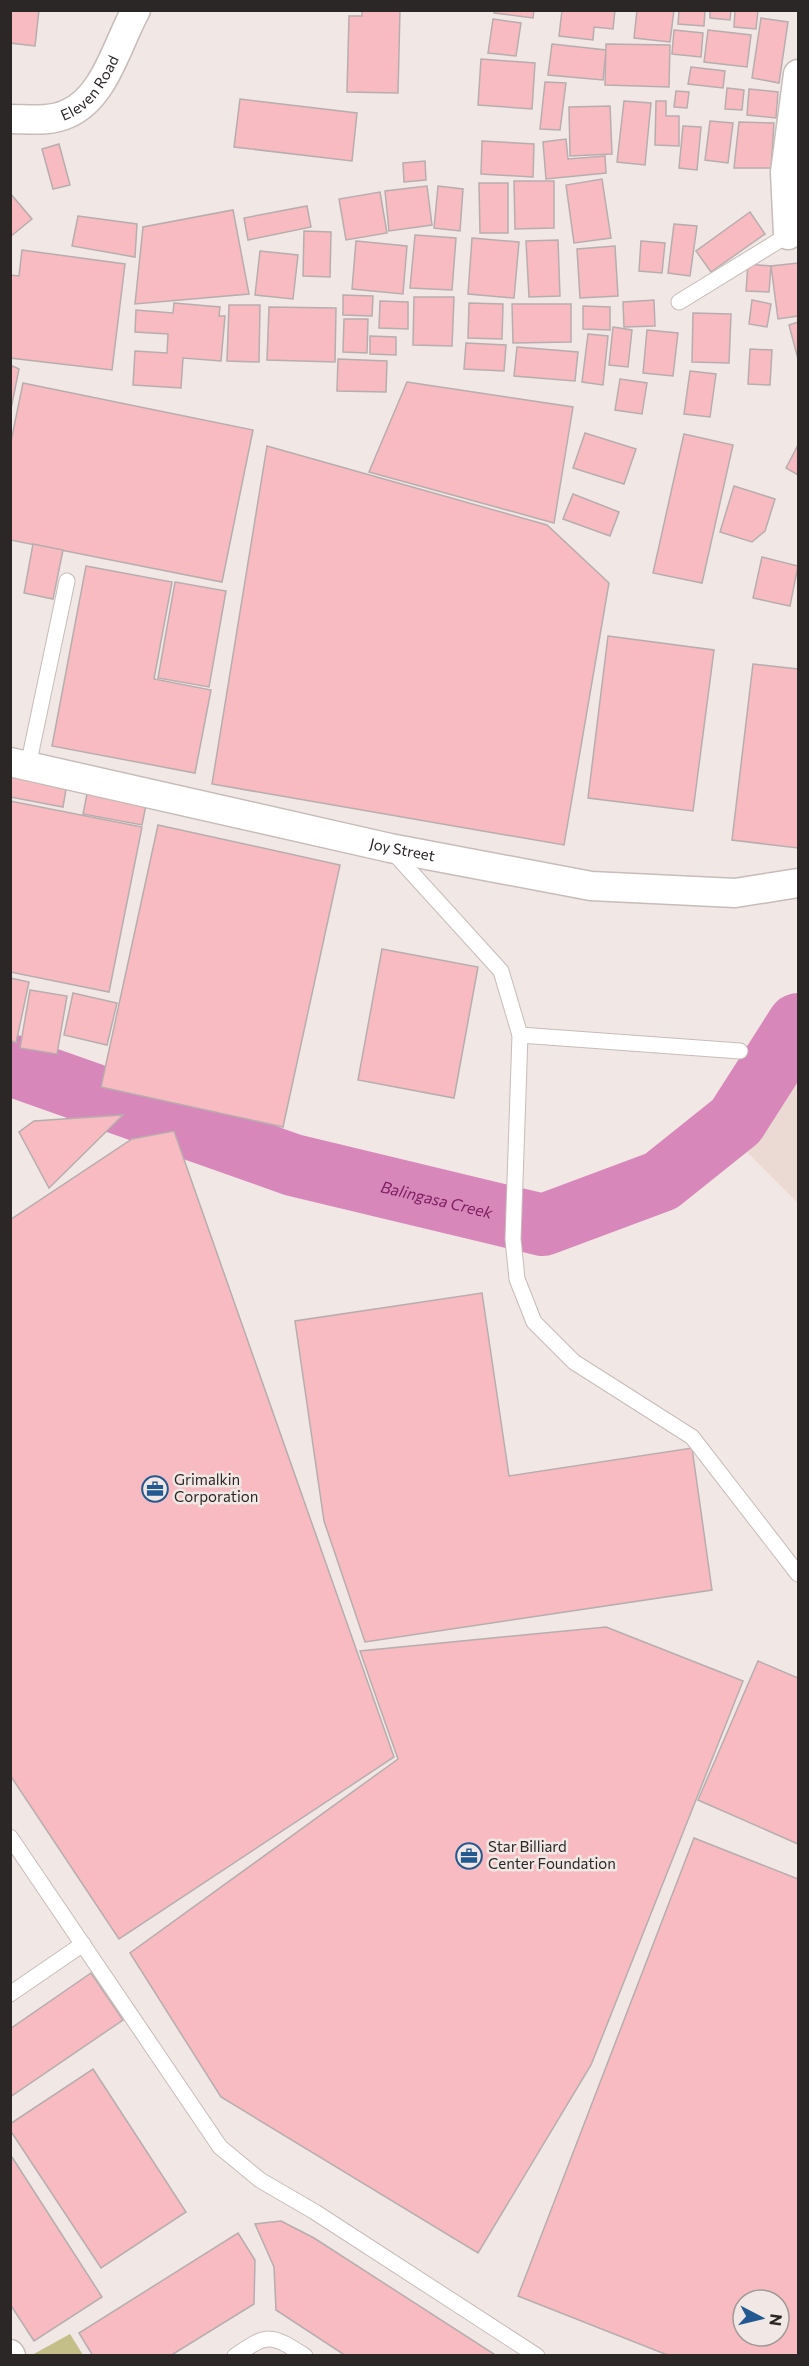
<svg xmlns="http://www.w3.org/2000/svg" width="809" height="2366" font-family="Commissioner,sans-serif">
  <rect width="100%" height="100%" fill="#f1e7e4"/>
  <polygon fill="#ebd9d3" points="798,1054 798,1203 739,1144"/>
  <polygon fill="#c4be88" points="70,2334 83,2355 32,2355"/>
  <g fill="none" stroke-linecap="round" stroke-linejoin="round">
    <path stroke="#d787ba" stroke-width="62" id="s1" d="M 10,1065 L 293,1165 L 543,1225 L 661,1181 L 736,1121 L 798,1024"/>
  </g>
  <g fill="#f8bbc1" stroke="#b8adae" stroke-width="1.5" fill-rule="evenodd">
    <polygon points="10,10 39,10 35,46 10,43"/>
    <polygon points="362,10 400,10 398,93 347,92 349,16 362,16"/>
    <polygon points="494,10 534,10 533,18 494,13"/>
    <polygon points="562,10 615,10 613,29 594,27 593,40 559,36"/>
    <polygon points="637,10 674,10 670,42 634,38"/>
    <polygon points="679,10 705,10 704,26 678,24"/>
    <polygon points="710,10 731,10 730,20 710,18"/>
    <polygon points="735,10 758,10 756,29 734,27"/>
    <polygon points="761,18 788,22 779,83 752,78"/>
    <polygon points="493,19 521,23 516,56 488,53"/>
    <polygon points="674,30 703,33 701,57 672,54"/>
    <polygon points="708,30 751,35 747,67 704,62"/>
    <polygon points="552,44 606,50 603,80 548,75"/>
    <polygon points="606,44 670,45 669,87 605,85"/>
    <polygon points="481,59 535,63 532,109 478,105"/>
    <polygon points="691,67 725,71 723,88 688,84"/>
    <polygon points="545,82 566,83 560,130 540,129"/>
    <polygon points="727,88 744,90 742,110 725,109"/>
    <polygon points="749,89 778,92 776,118 747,115"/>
    <polygon points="676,91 689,92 687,108 674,107"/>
    <polygon points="240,99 357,113 352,161 234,147"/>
    <polygon points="624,101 651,103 645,165 617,162"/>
    <polygon points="656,101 666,101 666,116 679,116 679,146 655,145"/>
    <polygon points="610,106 612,154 570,156 569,107"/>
    <polygon points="710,121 733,123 728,163 705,160"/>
    <polygon points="739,122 774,123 771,168 734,168"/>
    <polygon points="683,126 701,127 697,170 679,168"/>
    <polygon points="566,139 568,159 605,156 606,173 546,179 543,142"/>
    <polygon points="482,141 534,144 533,177 481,174"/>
    <polygon points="59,144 70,185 53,189 42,149"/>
    <polygon points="425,161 426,180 404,182 403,163"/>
    <polygon points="602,179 611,238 574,243 566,185"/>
    <polygon points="514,181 554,181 554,228 515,229"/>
    <polygon points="479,183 508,183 508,233 480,233"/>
    <polygon points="427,186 432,225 389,231 385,191"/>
    <polygon points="438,186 463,189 460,231 434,228"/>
    <polygon points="380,192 387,233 346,240 339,199"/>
    <polygon points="10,193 32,219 10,237"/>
    <polygon points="307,206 311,227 248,240 244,218"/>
    <polygon points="233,210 249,294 135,304 143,227"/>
    <polygon points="750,212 765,234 711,272 696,251"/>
    <polygon points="78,216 137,224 135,257 72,246"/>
    <polygon points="674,224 697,226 690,276 668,273"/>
    <polygon points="304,231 331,232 330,277 303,276"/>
    <polygon points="415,235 456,238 452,290 410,288"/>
    <polygon points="472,238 519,242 514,298 468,294"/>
    <polygon points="558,240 560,296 529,297 526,241"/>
    <polygon points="356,241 407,246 403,294 352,289"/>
    <polygon points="641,241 665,243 662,273 639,271"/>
    <polygon points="615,246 618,296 580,298 577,249"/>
    <polygon points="22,250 125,264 112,370 10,358 10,275 19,276"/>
    <polygon points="260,251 298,255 293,299 255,295"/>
    <polygon points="798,263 798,316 778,319 771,266"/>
    <polygon points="748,264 771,266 769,292 746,291"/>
    <polygon points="343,295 373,296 372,316 343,315"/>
    <polygon points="414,297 454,297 452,346 413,345"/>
    <polygon points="654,300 655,326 624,327 623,302"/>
    <polygon points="752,300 771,304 767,327 749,324"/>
    <polygon points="380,301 408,302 408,329 379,328"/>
    <polygon points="174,303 220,307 219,316 225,316 221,361 183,358 181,388 133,385 135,351 167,353 168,334 135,332 136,310 173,313"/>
    <polygon points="469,303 503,304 502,339 468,338"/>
    <polygon points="512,304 571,304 571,342 513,343"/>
    <polygon points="229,305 260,305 259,362 227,361"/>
    <polygon points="583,306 610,307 610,330 583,329"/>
    <polygon points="269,307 336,308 335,362 267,360"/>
    <polygon points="693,313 731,314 729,363 692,362"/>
    <polygon points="344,319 368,319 367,353 343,352"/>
    <polygon points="798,322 798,359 789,325"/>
    <polygon points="613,327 632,330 628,367 609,365"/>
    <polygon points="647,330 678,333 673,376 643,373"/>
    <polygon points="588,334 608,336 603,385 582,382"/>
    <polygon points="370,336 396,337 396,355 370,354"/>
    <polygon points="466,343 506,345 504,371 464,369"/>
    <polygon points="517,347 578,352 575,381 514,376"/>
    <polygon points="750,349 772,350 770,385 748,384"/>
    <polygon points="338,359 387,361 386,392 337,391"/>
    <polygon points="10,365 19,369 10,414"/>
    <polygon points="690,371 716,374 710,417 684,414"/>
    <polygon points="620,379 647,383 642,414 615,410"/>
    <polygon points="407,382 573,407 554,523 369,472"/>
    <polygon points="23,383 253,430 222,582 10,540 10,446"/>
    <polygon points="585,433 636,449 624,484 573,468"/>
    <polygon points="684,434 733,445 702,583 653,573"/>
    <polygon points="798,445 798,475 786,468"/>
    <polygon points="267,446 547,525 609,583 564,845 212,784"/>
    <polygon points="734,486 775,499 765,531 752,542 720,532"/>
    <polygon points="573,494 619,512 610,536 563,519"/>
    <polygon points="33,544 63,550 53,599 24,593"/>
    <polygon points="762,557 798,566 790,606 753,598"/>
    <polygon points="86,566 172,582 154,679 211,690 195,773 52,746"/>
    <polygon points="175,582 226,591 209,687 158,678"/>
    <polygon points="608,636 714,650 693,811 588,798"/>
    <polygon points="753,664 798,669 798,848 732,840"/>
    <polygon points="10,766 68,777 63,807 10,797"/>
    <polygon points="89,784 148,795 142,825 83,814"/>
    <polygon points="10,801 142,827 109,992 10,972"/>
    <polygon points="158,825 340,865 283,1127 101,1087"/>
    <polygon points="382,949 478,967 454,1098 358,1080"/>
    <polygon points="10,978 29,982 16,1043 10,1040"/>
    <polygon points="30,990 67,996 57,1054 20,1048"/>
    <polygon points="73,993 117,1003 107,1045 64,1035"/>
    <polygon points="123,1115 49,1188 19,1132 34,1121"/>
    <polygon points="174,1131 394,1757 119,1939 10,1775 10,1220 132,1139"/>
    <polygon points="482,1293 509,1476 692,1448 712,1590 365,1642 324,1521 295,1321"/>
    <polygon points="606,1627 743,1681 591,2065 478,2253 221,2097 130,1953 398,1759 360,1651"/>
    <polygon points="758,1661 798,1678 798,1844 698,1800"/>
    <path d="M 694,1838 L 798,1879 L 798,2356 L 670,2356 L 518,2296 ZM 743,2300 L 779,2300 L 779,2336 L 743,2336 Z"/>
    <polygon points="91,1973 123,2020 10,2097 10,2029"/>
    <polygon points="93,2069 186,2212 101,2268 10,2130 10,2124"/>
    <polygon points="10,2154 102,2297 34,2341 10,2304"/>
    <polygon points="281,2221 314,2238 497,2356 346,2356 276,2310 274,2267 255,2224"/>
    <polygon points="238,2233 255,2260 254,2304 170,2356 93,2356 79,2333"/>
  </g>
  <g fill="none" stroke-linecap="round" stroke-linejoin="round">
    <g stroke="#c6bcb9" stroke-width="17">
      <g id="service">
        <polyline points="679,302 788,235 791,237"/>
        <polyline points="28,766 67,581"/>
        <polyline points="392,851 501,971 520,1035 513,1239 517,1279 534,1322 574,1362 692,1437 798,1574"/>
        <polyline points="520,1035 740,1051"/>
        <polyline points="10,1837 220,2147 260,2180 315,2212 537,2356"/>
        <polyline points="10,1994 83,1944"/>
        <path d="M 235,2356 C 268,2333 271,2334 305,2356"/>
      </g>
    </g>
    <g stroke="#c6bcb9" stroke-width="31">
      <g id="minor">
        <path id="s2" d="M 10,119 C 28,119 50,122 67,114 C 105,98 117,44 136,10"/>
        <polyline points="788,235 785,172 798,74"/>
        <path id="s3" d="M 10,762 L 390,848 L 591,886 L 735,893 L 798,883"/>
        <polyline points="10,2354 11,2356"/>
      </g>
    </g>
    <use href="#service" stroke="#fff" stroke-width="15"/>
    <use href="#minor" stroke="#fff" stroke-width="28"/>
  </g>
  <defs>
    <g id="office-ring" transform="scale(1.35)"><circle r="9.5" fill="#f1e7e4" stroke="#225991" stroke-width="1.5"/><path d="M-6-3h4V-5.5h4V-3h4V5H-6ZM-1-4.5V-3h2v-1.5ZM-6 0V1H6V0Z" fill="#225991"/></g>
  </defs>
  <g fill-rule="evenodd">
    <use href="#office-ring" x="155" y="1489"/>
    <use href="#office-ring" x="469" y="1856"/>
  </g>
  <g text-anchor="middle" stroke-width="5" stroke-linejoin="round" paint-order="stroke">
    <g font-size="15" fill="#2b2726" stroke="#f1e7e4">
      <text dy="5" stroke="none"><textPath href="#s2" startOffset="93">Eleven Road</textPath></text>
      <text dy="5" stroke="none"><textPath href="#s3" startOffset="402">Joy Street</textPath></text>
    </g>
    <g font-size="15" fill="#2b2726" stroke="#f1e7e4" text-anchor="start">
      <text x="174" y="1485">Grimalkin<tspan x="174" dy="17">Corporation</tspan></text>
      <text x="488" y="1852">Star Billiard<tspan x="488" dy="17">Center Foundation</tspan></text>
    </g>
    <g font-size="16" font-style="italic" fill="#7d1e61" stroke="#f1e7e4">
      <text dy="6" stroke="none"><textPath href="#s1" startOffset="448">Balingasa Creek</textPath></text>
    </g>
  </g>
  <rect width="809" height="2366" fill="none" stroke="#2b2726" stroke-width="24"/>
  <g transform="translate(761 2318) rotate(97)"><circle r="28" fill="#f1e7e4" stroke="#a29a98" stroke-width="1.5"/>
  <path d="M0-4.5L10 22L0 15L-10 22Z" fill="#225991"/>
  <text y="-9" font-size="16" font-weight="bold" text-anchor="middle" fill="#2b2726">N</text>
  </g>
</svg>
